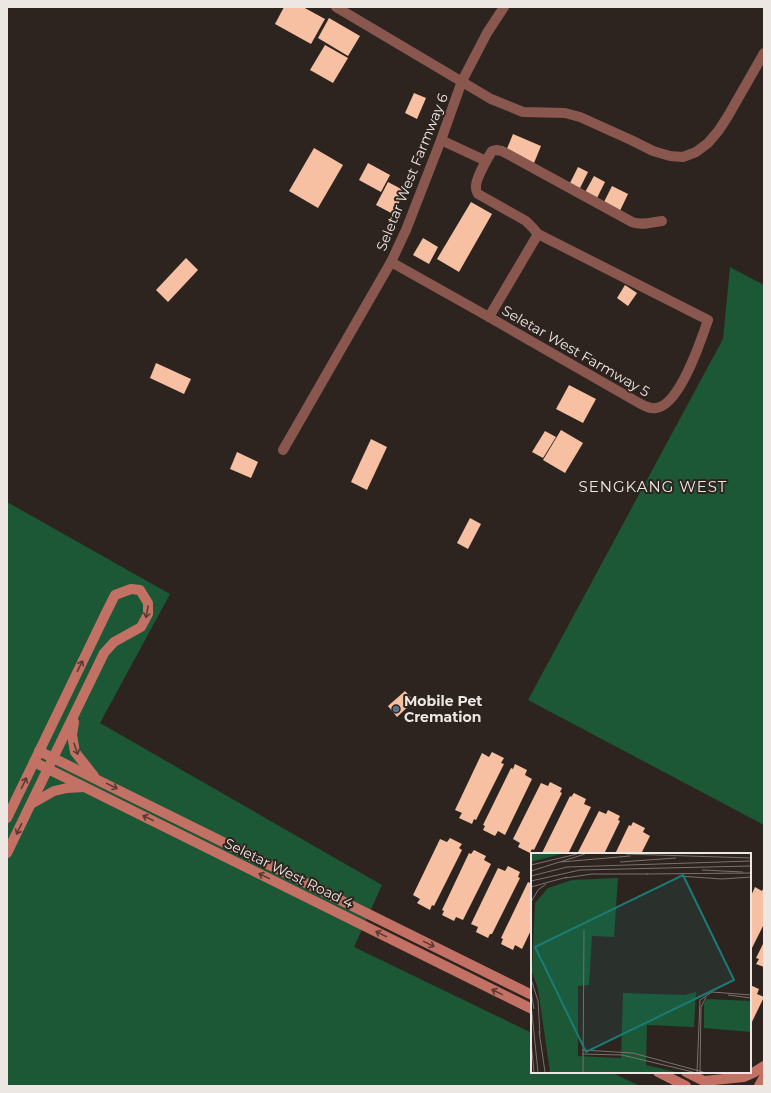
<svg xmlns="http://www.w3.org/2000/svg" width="771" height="1093" font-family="Montserrat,sans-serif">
  <rect width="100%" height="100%" fill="#2d241f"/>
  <g fill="#1c5736">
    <polygon points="730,267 764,285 764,825 528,700 723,339"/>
    <polygon points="7,502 170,594 100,723 382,885 354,947 532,1033 532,1072 611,1072 640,1086 7,1086"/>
  </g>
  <g fill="#f7c0a3">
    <polygon points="284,7 303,7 325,19 311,44 275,24"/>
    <polygon points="329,18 360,36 348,56 318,38"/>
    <polygon points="325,45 348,58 333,83 310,70"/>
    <polygon points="414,93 426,98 417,119 405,113"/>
    <polygon points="513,134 541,146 534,163 506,151"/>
    <polygon points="314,148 343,165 318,208 289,191"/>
    <polygon points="368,163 390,175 381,192 359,180"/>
    <polygon points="578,167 588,172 579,190 569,185"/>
    <polygon points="594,176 605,182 596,200 584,194"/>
    <polygon points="388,182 405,191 393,214 376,205"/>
    <polygon points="612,186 628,194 619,213 603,204"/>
    <polygon points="471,202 492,214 459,272 437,259"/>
    <polygon points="423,238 438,247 429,264 413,255"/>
    <polygon points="186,258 198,270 168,302 156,290"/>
    <polygon points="625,285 637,293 628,306 617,298"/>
    <polygon points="156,363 191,379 184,394 150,378"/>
    <polygon points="569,385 596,399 583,423 556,409"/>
    <polygon points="561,430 583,443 565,473 543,460"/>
    <polygon points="545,431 556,437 543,458 532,452"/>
    <polygon points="371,439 387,447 367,490 351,482"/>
    <polygon points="237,452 258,462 251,478 230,469"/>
    <polygon points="470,518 481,524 468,549 457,543"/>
    <polygon points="405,691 414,701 397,717 388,706"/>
    <polygon points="492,752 504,758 501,763 504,764 476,820 474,819 472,824 459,818 462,813 455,810 482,753 489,757"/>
    <polygon points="515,764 527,770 525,775 532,779 505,835 498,831 495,836 483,830 485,826 483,825 511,768 513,769"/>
    <polygon points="550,782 562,788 560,792 562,793 534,850 532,849 530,853 518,847 520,843 513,839 541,783 548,786"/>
    <polygon points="574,793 586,799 584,804 591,807 568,854 545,854 542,853 570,796 571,797"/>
    <polygon points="608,810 620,816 618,820 620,821 604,854 577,854 599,811 606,814"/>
    <polygon points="633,822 645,828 643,832 650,836 641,854 615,854 629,825 631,826"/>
    <polygon points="450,838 462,844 459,848 462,850 434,906 432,905 430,910 417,903 420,899 413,895 440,839 447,842"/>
    <polygon points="474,850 486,856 484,860 491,864 463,920 456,917 454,921 442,915 444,911 442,910 469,853 471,854"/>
    <polygon points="508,866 520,872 518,877 520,878 492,934 490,934 488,938 476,932 478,927 471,924 498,868 505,871"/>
    <polygon points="532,879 532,928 522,949 515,945 513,950 501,944 503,939 501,938 528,882 530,883"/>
    <polygon points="755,887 762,891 764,887 764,924 750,952 750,898"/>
    <polygon points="764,942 764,967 756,964 759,959 756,958"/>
    <polygon points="750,985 759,989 757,994 764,997 750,1026"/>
  </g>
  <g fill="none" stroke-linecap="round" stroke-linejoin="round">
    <g stroke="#8a574e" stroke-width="10">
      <polyline points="336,7 491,99 523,112 565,113 580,117 631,140 653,151 670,156 683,157 696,152 708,143 719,130 728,116 764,53"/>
      <polyline points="441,140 486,161"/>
      <path d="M 391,262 L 489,317 L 639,403 C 645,406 649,409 656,408 C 680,405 701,340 708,320 L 538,234 L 532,227 L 526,221 L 478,194 C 476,191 476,191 476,188 C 475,180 487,159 492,151 L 496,150 L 502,151 L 632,222 C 642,226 652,222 662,221"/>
      <polyline points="489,317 538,234"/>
      <polyline points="283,450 391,262 406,230 441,140 462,81 487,33 504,7"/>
    </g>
    <g stroke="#c27164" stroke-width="10">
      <polyline points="74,722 72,735 75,752 94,776"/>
      <polyline points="39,751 532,995"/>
      <polyline points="34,762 532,1009"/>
      <polyline points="31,804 54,791 67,788 84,787"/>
      <polyline points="7,818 105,615 115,595 131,589 140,590 148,603 148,614 141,627 114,642 104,653 7,853"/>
      <polyline points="658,1072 686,1086"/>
      <polyline points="686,1072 710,1084"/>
      <polyline points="704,1081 744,1077 753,1073 764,1066"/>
      <polyline points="759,1086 764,1077"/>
    </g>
  </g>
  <defs><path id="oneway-shaft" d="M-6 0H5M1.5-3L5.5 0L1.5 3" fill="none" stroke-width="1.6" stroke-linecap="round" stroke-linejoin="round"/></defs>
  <g stroke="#5a3b34">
    <use href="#oneway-shaft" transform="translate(147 612) rotate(101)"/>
    <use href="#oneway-shaft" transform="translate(80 666) rotate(-64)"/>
    <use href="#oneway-shaft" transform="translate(76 749) rotate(71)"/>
    <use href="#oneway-shaft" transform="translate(24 783) rotate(-64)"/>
    <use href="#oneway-shaft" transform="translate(112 786) rotate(26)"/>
    <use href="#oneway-shaft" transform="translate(148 818) rotate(-154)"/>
    <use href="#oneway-shaft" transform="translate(19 829) rotate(116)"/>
    <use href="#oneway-shaft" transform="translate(264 876) rotate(-154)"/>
    <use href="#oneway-shaft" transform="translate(381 934) rotate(-154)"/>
    <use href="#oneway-shaft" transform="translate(429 944) rotate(26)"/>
    <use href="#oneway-shaft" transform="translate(497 992) rotate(-154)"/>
  </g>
  <circle fill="#5c6f8a" stroke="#2d241f" stroke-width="1.5" cx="396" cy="709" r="4"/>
  <g text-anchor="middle" stroke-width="4" stroke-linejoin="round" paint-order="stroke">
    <g font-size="14" fill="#ede7e4" stroke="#2d241f">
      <text transform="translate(412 172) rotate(-68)" y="5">Seletar West Farmway 6</text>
      <text transform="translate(576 351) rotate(30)" y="5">Seletar West Farmway 5</text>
      <text transform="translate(289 873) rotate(26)" y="5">Seletar West Road 4</text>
    </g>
    <g font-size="14" font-weight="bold" fill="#ede7e4" stroke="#2d241f" text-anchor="start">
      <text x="404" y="706">Mobile Pet<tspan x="404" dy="16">Cremation</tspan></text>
    </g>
    <g font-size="15" letter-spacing="1" fill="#ede7e4" stroke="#2d241f">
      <text x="653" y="492">SENGKANG WEST</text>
    </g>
  </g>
  <g transform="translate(531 853)">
    <rect width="220" height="220" fill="#2d241f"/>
    <path d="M 0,1 L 30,1 L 0,9 ZM 87,25 L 83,84 L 61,83 L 58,132 L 47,133 L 47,203 L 90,205 L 92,140 L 154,142 L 165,139 L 163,174 L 116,172 L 115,212 L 145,219 L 19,219 L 7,136 L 1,119 L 4,50 L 17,35 L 41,27 ZM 176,146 L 220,148 L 220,179 L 173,175 L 173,150 Z" fill="#1c5736"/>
    <path fill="none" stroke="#7a726e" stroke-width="1" d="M 95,1 L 220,5M 30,9 L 99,3M 89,9 L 145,5M 0,12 L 46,1M 171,17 L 212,19M 0,18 L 54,1M 115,21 L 220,20M 0,23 L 36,14 L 220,8M 148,23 L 191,26 L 220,24M 34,25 L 61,21 L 117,21M 0,28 L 49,17 L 220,13M 0,34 L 36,24M 0,49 L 7,37 L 15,31M 0,126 L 7,148 L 9,181M 0,138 L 3,156M 197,142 L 220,145M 0,151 L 7,219M 8,178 L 14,219M 0,188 L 3,219M 51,197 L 102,200 L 172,219M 51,201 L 91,202 L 162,219M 52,219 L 53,77M 166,219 L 169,147 L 181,139 L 220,142M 169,219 L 170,154 L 175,144"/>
    <path fill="#1a7c74" fill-opacity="0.15" stroke="#1a7c74" stroke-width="2" d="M 152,22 L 203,127 L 55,199 L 4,94 Z"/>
    <rect width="220" height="220" fill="none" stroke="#ede7e4" stroke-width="2"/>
  </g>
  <rect width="771" height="1093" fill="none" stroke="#ede7e4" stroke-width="16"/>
</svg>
